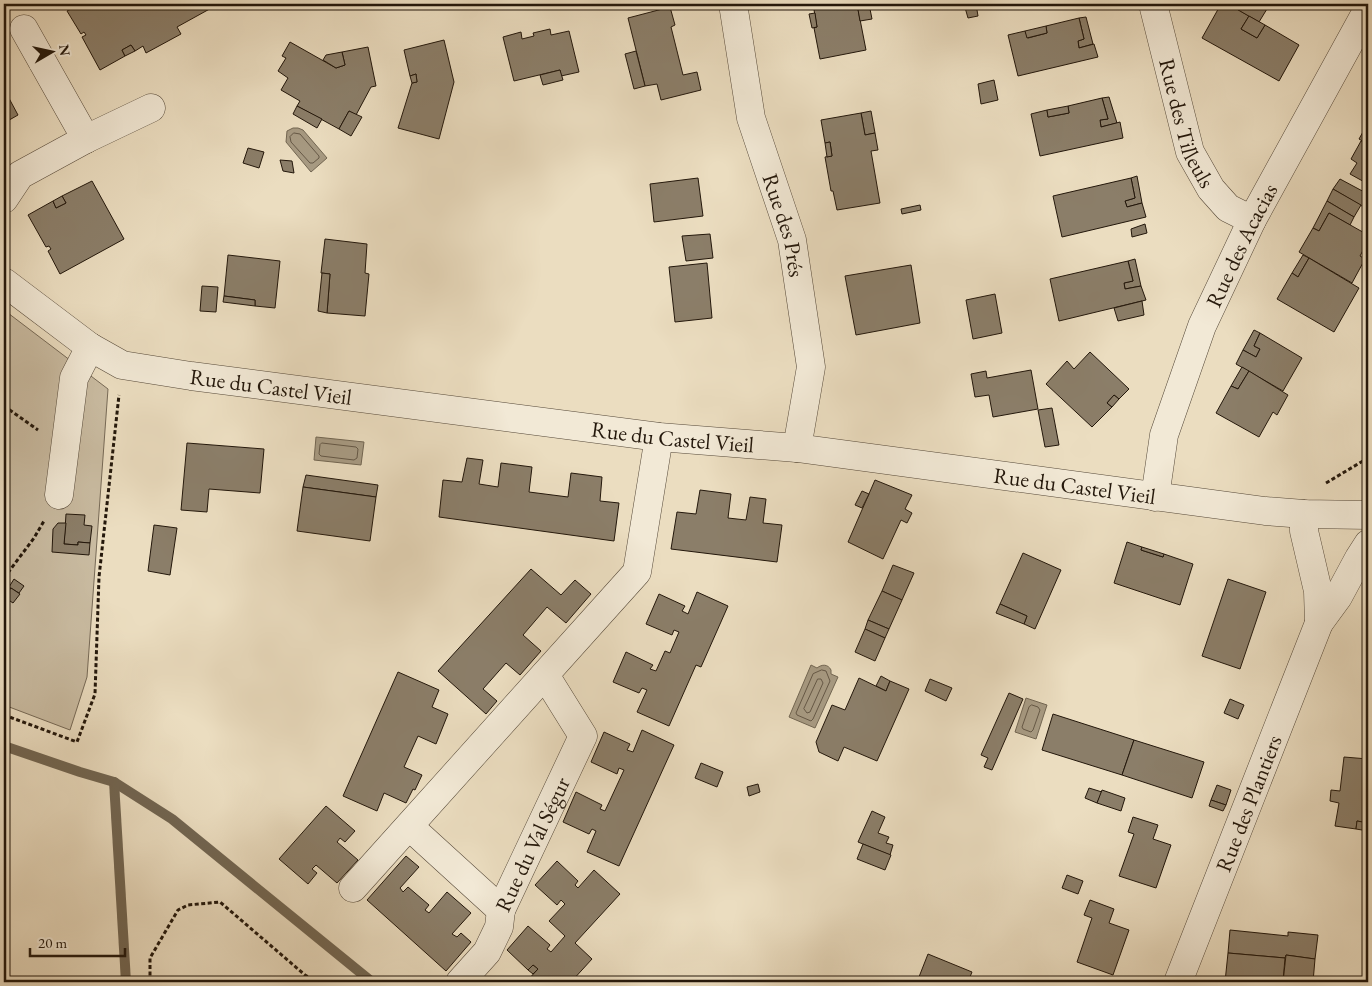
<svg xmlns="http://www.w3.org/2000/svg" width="1372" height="986" font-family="'EB Garamond',serif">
  <rect width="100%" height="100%" fill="#ebddc0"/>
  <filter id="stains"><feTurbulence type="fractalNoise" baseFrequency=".004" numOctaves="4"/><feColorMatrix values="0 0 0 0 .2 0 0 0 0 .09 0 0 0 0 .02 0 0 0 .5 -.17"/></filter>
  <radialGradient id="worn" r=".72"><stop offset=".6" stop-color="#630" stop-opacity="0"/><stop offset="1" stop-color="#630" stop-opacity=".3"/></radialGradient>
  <polygon fill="#c9bba1" stroke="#766956" points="4,310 108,389 87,677 70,730 4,705"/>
  <g fill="#a79a82" stroke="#726652">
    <polygon points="293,128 298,128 303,130 327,158 311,172 286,142 287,131"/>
    <polygon points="316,437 364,442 361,465 314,460"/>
    <path d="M 811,665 L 817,668 C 822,664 828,664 831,670 L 831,674 L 838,677 L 815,728 L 789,717 Z"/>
    <polygon points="1026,698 1047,705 1036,739 1015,732"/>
  </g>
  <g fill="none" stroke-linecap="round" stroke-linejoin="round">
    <g stroke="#655846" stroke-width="1">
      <polygon points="294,133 300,134 319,156 319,158 313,163 310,163 291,142 290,137"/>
      <polygon points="322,443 356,447 358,449 357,458 354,460 321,456 319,454 320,445"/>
      <polygon points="822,670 826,671 830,681 813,719 811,721 797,715 796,713 813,674"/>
      <polygon points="818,679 821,679 823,683 810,712 807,713 804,709"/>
      <polygon points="1032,705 1038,707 1040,710 1033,730 1031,732 1023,729 1022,727 1029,707"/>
    </g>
    <g stroke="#726652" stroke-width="10">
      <polyline points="4,746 80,772 114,782 172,819 372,982"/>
      <polyline points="114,782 126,982"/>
    </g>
  </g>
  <g fill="#8b7e69" stroke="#23170b">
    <polygon points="81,4 214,4 215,6 177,27 181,34 146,53 143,46 135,51 131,45 122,50 125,56 100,70 82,37 86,35 84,32 81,34 67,11"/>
    <polygon points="813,4 857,4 866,50 820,59 814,28 817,27"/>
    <polygon points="857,4 869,4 872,19 860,21"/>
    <polygon points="964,4 976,4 978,16 968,18"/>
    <polygon points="1221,4 1228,4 1249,16 1241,29 1257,38 1265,25 1299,45 1279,81 1202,38"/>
    <polygon points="1228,4 1270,4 1259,22"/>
    <polygon points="670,7 675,25 671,27 683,75 697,72 701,90 661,100 657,84 645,86 628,18"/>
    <polygon points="815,13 817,27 812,28 809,14"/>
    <polygon points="1249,16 1265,25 1257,38 1241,29"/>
    <polygon points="1086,17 1093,44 1079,48 1078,41 1084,39 1079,18"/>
    <polygon points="1079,18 1084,39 1078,41 1079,48 1094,44 1098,57 1018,76 1008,35 1025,31 1028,38 1047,33 1046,26"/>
    <polygon points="1046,26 1047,33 1027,38 1025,31"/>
    <polygon points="550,29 551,35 569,31 579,72 561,76 560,70 514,81 503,37 521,32 522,39 534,36 533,33"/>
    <polygon points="444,40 454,82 439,139 398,128 412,83 417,82 416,74 410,76 404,50"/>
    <polygon points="290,42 336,68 345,65 342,52 368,47 376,86 371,87 356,115 349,111 339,129 297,106 300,101 281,90 288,78 278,71 286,58 282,56"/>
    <polygon points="131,45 135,51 125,56 122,50"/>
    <polygon points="636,51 645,86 634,89 625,54"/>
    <polygon points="342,52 345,65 336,68 323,60 326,55"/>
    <polygon points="560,70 563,80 543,85 540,75"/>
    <polygon points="416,74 417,82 412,83 410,76"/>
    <polygon points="994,80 998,100 981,104 978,84"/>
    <polygon points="4,89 18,115 4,123"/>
    <polygon points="1109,97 1117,123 1101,127 1100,120 1108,119 1102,98"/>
    <polygon points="1102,98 1108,119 1100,120 1101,127 1120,122 1123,138 1040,156 1031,114 1047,110 1048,117 1069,113 1068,106"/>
    <polygon points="297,106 322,119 317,128 293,114"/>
    <polygon points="1068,106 1069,113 1048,117 1047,110"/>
    <polygon points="349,111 362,117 351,136 339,129"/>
    <polygon points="871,111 875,133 865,135 861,113"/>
    <polygon points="861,113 865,135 875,133 878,150 871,151 880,203 837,210 833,191 831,191 825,157 832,156 830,142 825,143 821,120"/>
    <polygon points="1368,123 1368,134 1364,142 1359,139"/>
    <polygon points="1361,141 1368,145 1368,184 1350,174 1357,163 1351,159"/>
    <polygon points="830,142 832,156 827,157 825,143"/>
    <polygon points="248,148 264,152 259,168 243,163"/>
    <polygon points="280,160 292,161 294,173 283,171"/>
    <polygon points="1137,176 1142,203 1127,207 1125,201 1135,198 1131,178"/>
    <polygon points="698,178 703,216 654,222 650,184"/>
    <polygon points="1131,178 1135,198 1125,201 1127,207 1142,203 1146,217 1062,237 1053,196"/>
    <polygon points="1340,179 1368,194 1367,209 1333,189"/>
    <polygon points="92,181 124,239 60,274 48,251 51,249 49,246 46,247 28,215 53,201 56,208 66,203 62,196"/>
    <polygon points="1333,189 1361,205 1354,217 1327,201"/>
    <polygon points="62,196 66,203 56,208 53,201"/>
    <polygon points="1327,201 1354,217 1350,225 1329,213 1319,231 1313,228"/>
    <polygon points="920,205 921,210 902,214 901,209"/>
    <polygon points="1329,213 1368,235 1368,241 1360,256 1365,259 1352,283 1299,252 1313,228 1319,231"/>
    <polygon points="1145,224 1147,233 1132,237 1131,229"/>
    <polygon points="710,234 713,258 686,261 682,236"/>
    <polygon points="325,239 367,244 365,273 369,274 365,316 327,313 330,274 321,273"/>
    <polygon points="228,255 280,261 275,308 255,306 255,300 224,296"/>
    <polygon points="1303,255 1309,258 1298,277 1292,273"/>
    <polygon points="1309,258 1359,288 1334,332 1277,299 1292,273 1298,277"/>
    <polygon points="1135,259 1141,286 1125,289 1124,283 1133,281 1128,261"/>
    <polygon points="1128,261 1133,281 1124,283 1125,289 1141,286 1146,300 1059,321 1050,279"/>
    <polygon points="707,263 712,318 675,322 669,267"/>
    <polygon points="911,265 920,323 856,335 845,276"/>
    <polygon points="322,273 330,274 327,313 318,311"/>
    <polygon points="202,286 218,287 216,312 200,311"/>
    <polygon points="995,294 1002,333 973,339 966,300"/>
    <polygon points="224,296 255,300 255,306 223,302"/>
    <polygon points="1142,301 1144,315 1118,321 1114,308"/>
    <polygon points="1254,330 1260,333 1254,346 1260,349 1256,357 1243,350"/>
    <polygon points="1260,333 1302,358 1283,391 1236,364 1243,350 1256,357 1260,349 1254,346"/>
    <polygon points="1090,352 1129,389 1119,399 1114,395 1107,403 1112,407 1092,427 1046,384 1067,361 1074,369"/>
    <polygon points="1242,367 1249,371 1238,389 1231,386"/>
    <polygon points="1031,370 1038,409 993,417 989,395 975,397 971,374 986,371 987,378"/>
    <polygon points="1249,371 1288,395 1277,415 1273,412 1259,437 1216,413 1231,386 1238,389"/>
    <polygon points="1114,395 1119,399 1112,407 1107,403"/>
    <polygon points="1052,408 1059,445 1045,447 1038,410"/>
    <polygon points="187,443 264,449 260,493 209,489 207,512 181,510"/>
    <polygon points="467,458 483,460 479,484 498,487 501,463 532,467 529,492 568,497 571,473 602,477 600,501 619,503 614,541 439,517 443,480 462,482"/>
    <polygon points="306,475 378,485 376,497 303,487"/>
    <polygon points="875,480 912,495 905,509 912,513 907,523 901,520 883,559 848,542"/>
    <polygon points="303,487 376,497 370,541 297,531"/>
    <polygon points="700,490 731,494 728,518 746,520 750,497 766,499 763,523 782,525 777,562 671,549 677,512 696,514"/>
    <polygon points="862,491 869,494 862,508 855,505"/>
    <polygon points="66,514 85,515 84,525 92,526 90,543 78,542 78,545 64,544"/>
    <polygon points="58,523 66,523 64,544 78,545 78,542 90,543 89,555 52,552 53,529"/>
    <polygon points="154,525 177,528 170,575 148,571"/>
    <polygon points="1127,542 1142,547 1141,550 1163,557 1164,554 1193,564 1180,605 1114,583"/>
    <polygon points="1142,547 1164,554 1163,557 1141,550"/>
    <polygon points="1023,553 1061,570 1035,629 1024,624 1027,616 1000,604"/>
    <polygon points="893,565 914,573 902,600 882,591"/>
    <polygon points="531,569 561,595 575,580 591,594 566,623 547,607 523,635 541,651 520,675 506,663 483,689 497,701 486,714 438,671"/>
    <polygon points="14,579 24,586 19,593 9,587"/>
    <polygon points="1228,579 1266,592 1240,669 1202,656"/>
    <polygon points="11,588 20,594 13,603 4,597"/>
    <polygon points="882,591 902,600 889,629 868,620"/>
    <polygon points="697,592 728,606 701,667 696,665 669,726 637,712 647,690 642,688 639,693 613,682 626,652 653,665 650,669 656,671 665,651 670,653 679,632 674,630 672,635 646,624 659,594 685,606 682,611 688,614"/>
    <polygon points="1000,604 1027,616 1024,624 996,613"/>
    <polygon points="868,620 889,629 885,638 865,629"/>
    <polygon points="865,629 885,638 875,661 855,652"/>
    <polygon points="398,672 439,690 432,707 448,714 436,744 418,736 404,767 422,775 415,790 413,789 406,803 384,793 377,811 343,796"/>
    <polygon points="881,676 890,681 886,691 876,686"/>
    <polygon points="859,678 886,691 890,681 909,689 877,761 844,747 838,761 819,752 816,742 832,705 845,710"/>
    <polygon points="930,679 952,688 946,701 925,691"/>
    <polygon points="1009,693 1023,699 992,770 984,767 988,758 981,755"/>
    <polygon points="1230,699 1244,705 1238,719 1224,713"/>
    <polygon points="1053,714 1134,740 1122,775 1042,750"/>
    <polygon points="642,730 674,745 619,866 587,852 596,831 592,829 589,834 563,822 576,792 602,805 600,809 605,811 624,770 619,768 617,774 591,762 604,732 630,744 627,750 633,752"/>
    <polygon points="1134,740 1204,762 1192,798 1122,775"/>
    <polygon points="1344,757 1368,759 1368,823 1357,821 1356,829 1335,826 1339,803 1330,801 1331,790 1340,791"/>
    <polygon points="701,763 723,772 717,787 695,778"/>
    <polygon points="758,784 760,792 749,796 747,787"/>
    <polygon points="1217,785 1231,790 1226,805 1211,800"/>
    <polygon points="1089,788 1102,792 1097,803 1085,798"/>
    <polygon points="1102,790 1125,798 1121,811 1097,803"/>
    <polygon points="1211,800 1226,805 1223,811 1209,806"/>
    <polygon points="326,806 355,831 345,842 340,838 337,842 358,860 337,883 316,865 312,869 317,873 308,884 279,859"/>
    <polygon points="872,811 885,817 878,833 889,837 886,843 893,845 890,855 858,842"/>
    <polygon points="1133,817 1158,825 1153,839 1171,845 1156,888 1119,876 1134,834 1128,832"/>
    <polygon points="1357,821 1368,823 1368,831 1356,829"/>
    <polygon points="863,844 891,855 885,870 857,859"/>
    <polygon points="406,856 419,867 400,888 403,892 408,887 429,905 425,910 429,913 447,892 471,913 452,934 457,937 461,933 471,942 446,971 367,900"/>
    <polygon points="557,861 578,881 575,885 578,888 594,870 620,894 575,943 592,959 571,982 526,982 538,969 533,965 528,970 507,950 528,926 550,945 547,949 551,952 565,936 549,921 565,904 561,900 557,905 535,885"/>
    <polygon points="1067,875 1083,881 1078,894 1062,888"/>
    <polygon points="1090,900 1114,909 1109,923 1129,930 1113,975 1077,962 1092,918 1084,915"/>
    <polygon points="1230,930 1288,936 1288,932 1318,935 1315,959 1286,955 1285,958 1228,953"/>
    <polygon points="1228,953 1285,958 1283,982 1225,982"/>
    <polygon points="928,954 972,972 968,982 917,982"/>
    <polygon points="1286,955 1315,959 1313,982 1283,982"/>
    <polygon points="533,965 538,969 533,974 528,970"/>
    <polygon points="486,976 492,982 480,982"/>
  </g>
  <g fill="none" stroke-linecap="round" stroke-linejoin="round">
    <g stroke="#554838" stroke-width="29">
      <g id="minor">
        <path id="s1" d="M 733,4 L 751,118 L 792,240 L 811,367 L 797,448"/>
        <path id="s2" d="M 1153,4 L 1190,152 L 1211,189 L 1228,208 L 1252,220"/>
        <polyline points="24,29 86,139"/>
        <polyline points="4,199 20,175 86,139 151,108"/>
        <path id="s3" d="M 4,282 L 90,347 L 122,365 L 191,376 L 659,437 L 797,448 L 1265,511 L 1304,514 L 1368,515"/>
        <polyline points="59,495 74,378 90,347"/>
        <path id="s4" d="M 1155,497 L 1164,435 L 1202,326 L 1252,220 L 1368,9"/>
        <polyline points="1304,514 1304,531 1318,591 1319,623"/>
        <path id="s5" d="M 410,827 L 501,910 L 583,736 L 545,675"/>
        <polyline points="353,888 637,572 659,437"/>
        <polyline points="460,982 487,952 499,927 501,910"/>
        <path id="s6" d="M 1178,982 L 1319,623 L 1338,597 L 1359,558 L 1368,544"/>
      </g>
    </g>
    <g stroke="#23170b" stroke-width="3" stroke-dasharray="4 2.5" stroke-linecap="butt">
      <polyline points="4,406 38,430"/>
      <polyline points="1326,483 1368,458"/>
      <polyline points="4,578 34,538 44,521"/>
      <polyline points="4,715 77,742 95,694 99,577 119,395"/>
      <polyline points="150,982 150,958 178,910 188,905 220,902 305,975 317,982"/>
    </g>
    <use href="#minor" stroke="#f2e9d6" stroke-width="28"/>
  </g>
  <g text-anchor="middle" stroke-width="5" stroke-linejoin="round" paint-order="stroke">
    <g font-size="22" fill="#23170b" stroke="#f2e9d6">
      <text dy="8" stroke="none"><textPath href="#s2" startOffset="124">Rue des Tilleuls</textPath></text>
      <text dy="8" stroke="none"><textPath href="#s1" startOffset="228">Rue des Prés</textPath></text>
      <text dy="8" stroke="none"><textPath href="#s4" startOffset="268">Rue des Acacias</textPath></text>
      <text dy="8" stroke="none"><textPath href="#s3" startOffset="295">Rue du Castel Vieil</textPath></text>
      <text dy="8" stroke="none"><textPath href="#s3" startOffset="700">Rue du Castel Vieil</textPath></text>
      <text dy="8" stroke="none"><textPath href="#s3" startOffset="1105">Rue du Castel Vieil</textPath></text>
      <text dy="8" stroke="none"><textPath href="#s6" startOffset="192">Rue des Plantiers</textPath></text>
      <text dy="8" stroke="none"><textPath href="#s5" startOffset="196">Rue du Val Ségur</textPath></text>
    </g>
  </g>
  <rect width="1372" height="986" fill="none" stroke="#ebddc0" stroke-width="20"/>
  <rect x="5" y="5" width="1362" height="976" fill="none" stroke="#23170b" stroke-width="2.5"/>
  <rect x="10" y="10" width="1352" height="966" fill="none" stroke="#23170b"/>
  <g transform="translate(52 52) rotate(81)" stroke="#f2e9d6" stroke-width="4" paint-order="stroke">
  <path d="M0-4L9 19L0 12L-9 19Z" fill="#23170b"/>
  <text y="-8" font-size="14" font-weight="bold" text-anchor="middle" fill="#23170b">N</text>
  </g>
  <path d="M30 948v8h95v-8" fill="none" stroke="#23170b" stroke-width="2.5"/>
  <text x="38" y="948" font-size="15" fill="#23170b" stroke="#f2e9d6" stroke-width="4" paint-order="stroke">20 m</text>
  <rect width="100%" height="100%" filter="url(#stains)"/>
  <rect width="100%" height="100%" fill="url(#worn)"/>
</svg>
